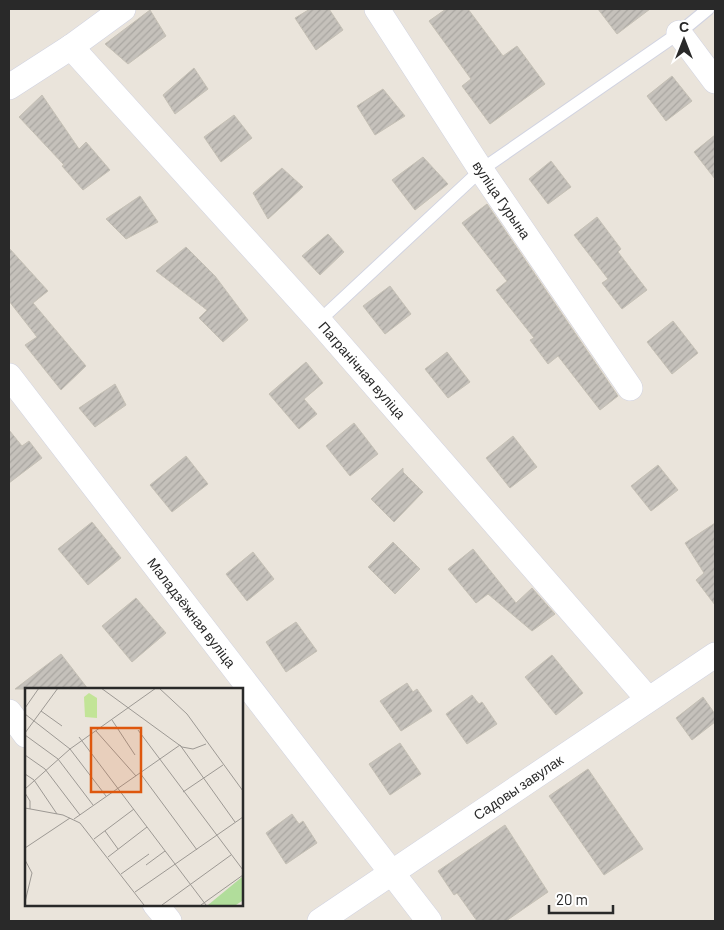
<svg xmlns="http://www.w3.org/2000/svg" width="724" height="930" font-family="Barlow,sans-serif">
  <defs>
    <pattern id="building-hatch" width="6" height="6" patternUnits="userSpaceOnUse" patternTransform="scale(1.25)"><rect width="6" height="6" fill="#c5c1bb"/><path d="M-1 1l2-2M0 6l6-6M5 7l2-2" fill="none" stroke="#a9a6a1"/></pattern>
  </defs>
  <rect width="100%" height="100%" fill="#eae4db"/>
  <g fill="url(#building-hatch)" stroke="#c5c0b5">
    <polygon points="310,9 329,9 343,30 316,50 295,18"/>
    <polygon points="446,9 468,9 503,56 517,46 545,84 490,124 462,86 471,79 429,21"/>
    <polygon points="598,9 650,9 617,34"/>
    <polygon points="150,10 166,36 128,64 105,44"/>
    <polygon points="194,68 208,89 175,114 163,95"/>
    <polygon points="672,76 692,101 666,121 647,96"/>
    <polygon points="383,89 405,116 375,135 357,106"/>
    <polygon points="42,95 79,149 86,142 110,170 83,190 62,166 64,165 19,117"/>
    <polygon points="234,115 252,138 221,162 204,137"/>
    <polygon points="715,135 715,179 694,152"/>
    <polygon points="423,157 448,184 415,210 392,180"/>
    <polygon points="551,161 571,187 548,204 529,179"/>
    <polygon points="282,168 303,187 268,219 253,193"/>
    <polygon points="140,196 158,222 126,239 106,219"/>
    <polygon points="487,204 618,396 600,410 558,356 548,364 530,340 534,338 496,290 507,281 462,223"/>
    <polygon points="597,217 621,249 618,252 647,290 622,309 602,283 608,279 574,235"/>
    <polygon points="328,234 344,252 320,275 302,256"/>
    <polygon points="186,247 215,276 248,320 223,342 199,318 207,310 156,271"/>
    <polygon points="9,248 48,291 33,303 86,366 61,390 25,345 37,337 9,301"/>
    <polygon points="390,286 411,314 385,334 363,306"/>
    <polygon points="673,321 698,353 672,374 647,342"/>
    <polygon points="447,352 470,382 448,398 425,369"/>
    <polygon points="306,362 323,383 304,399 317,414 299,429 269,394"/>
    <polygon points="115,384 126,405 95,427 79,408"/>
    <polygon points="354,423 378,454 350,476 326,446"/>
    <polygon points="9,430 22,446 29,441 42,458 9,483"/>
    <polygon points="513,436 537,467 510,488 486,458"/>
    <polygon points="186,456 208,484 172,512 150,485"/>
    <polygon points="658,465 678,490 651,511 631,486"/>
    <polygon points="403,468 403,472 423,492 394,522 371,499"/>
    <polygon points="92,522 121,558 88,585 58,549"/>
    <polygon points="715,523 715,605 696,580 704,573 685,543"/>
    <polygon points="393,542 420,569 395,594 368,567"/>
    <polygon points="473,549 516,603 532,588 555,614 532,631 488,594 476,603 448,569"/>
    <polygon points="253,552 274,579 247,601 226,574"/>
    <polygon points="136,598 166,633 132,662 102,626"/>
    <polygon points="296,622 317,651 286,672 266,642"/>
    <polygon points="61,654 88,689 15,689"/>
    <polygon points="552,655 583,693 556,715 525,677"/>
    <polygon points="407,683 413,692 417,689 432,711 401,731 380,701"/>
    <polygon points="472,695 479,704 482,702 497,724 467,744 446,714"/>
    <polygon points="703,697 715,714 715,722 692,740 676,718"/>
    <polygon points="400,743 421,774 390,795 369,764"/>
    <polygon points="588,769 643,849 604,875 549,796"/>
    <polygon points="292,814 299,824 303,821 317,843 286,864 266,833"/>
    <polygon points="505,825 548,892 506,921 477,921 457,893 454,895 438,871"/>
  </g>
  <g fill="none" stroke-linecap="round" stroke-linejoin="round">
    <g stroke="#d1d3e1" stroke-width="14">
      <polyline id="service" points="319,321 481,170 679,33 708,9"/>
    </g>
    <g stroke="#d1d3e1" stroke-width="26">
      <g id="minor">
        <path id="s1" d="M 377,9 L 481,170 L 630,388"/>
        <polyline points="679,33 715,81"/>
        <path id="s2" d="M 71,47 L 319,321 L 648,699"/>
        <polyline points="9,87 71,47 123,9"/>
        <path id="s3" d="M 9,376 L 429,921"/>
        <polyline points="9,712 26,735"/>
        <polyline points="155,904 169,921"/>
        <path id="s4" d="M 320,921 L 715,655"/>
      </g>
    </g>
    <use href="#service" stroke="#fff" stroke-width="12"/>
    <use href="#minor" stroke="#fff" stroke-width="25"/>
  </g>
  <g text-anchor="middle" stroke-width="5" stroke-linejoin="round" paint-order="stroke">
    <g font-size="14" fill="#292929" stroke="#fff">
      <text dy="5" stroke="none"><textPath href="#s1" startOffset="228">вуліца Гурына</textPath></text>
      <text dy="5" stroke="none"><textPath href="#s2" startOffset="435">Пагранічная вуліца</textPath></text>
      <text dy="5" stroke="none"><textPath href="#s3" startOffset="299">Маладзёжная вуліца</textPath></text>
      <text dy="5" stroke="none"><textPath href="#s4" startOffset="239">Садовы завулак</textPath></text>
    </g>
  </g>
  <g transform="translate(25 688)">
    <rect width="218" height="218" fill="#eae4db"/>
    <path d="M 217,189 L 217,213 L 211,217 L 183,217 Z" fill="#b1dd9b"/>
    <path d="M 64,5 L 72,10 L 72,30 L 60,29 L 59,9 Z" fill="#c2e497"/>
    <path fill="none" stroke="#9d9994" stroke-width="1" d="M 76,0 L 157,59 L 168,61 L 181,56M 134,0 L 162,26 L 218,103M 0,20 L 14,0M 16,23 L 37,38M 0,26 L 45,61 L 81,108M 87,32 L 110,67M 113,42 L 218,182M 71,43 L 111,88M 0,45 L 33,0M 0,47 L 33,71 L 68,117M 54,49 L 181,217M 0,67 L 20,81 L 55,127M 115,85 L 172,162M 0,86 L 9,92 L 32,126M 0,101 L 45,61 L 131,0M 158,104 L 198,77M 0,105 L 5,113 L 5,121M 0,120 L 38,127 L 55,135 L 119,217M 49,131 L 155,57 L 210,134M 80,143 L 93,161M 69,151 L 109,121M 0,160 L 45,130M 83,169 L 122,139M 0,172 L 7,185 L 0,214M 121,177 L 140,163M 96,186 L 124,166M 110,204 L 218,129M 137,217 L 206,167M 176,217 L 218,187"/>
    <path fill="#de570d" fill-opacity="0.15" stroke="#de570d" stroke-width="2.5" d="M 66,40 L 116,40 L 116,104 L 66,104 Z"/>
    <rect width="218" height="218" fill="none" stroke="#292929" stroke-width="2.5"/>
  </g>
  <rect width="724" height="930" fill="none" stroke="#292929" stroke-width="20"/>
  <g transform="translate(684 40)" stroke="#ffffff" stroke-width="4" paint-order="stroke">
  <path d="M0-4L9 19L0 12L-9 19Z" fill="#292929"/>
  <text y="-8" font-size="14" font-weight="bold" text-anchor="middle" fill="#292929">С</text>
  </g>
  <path d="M549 905v8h64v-8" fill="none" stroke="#292929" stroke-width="2.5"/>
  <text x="556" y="905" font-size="15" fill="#292929" stroke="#ffffff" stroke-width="4" paint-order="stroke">20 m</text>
</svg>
